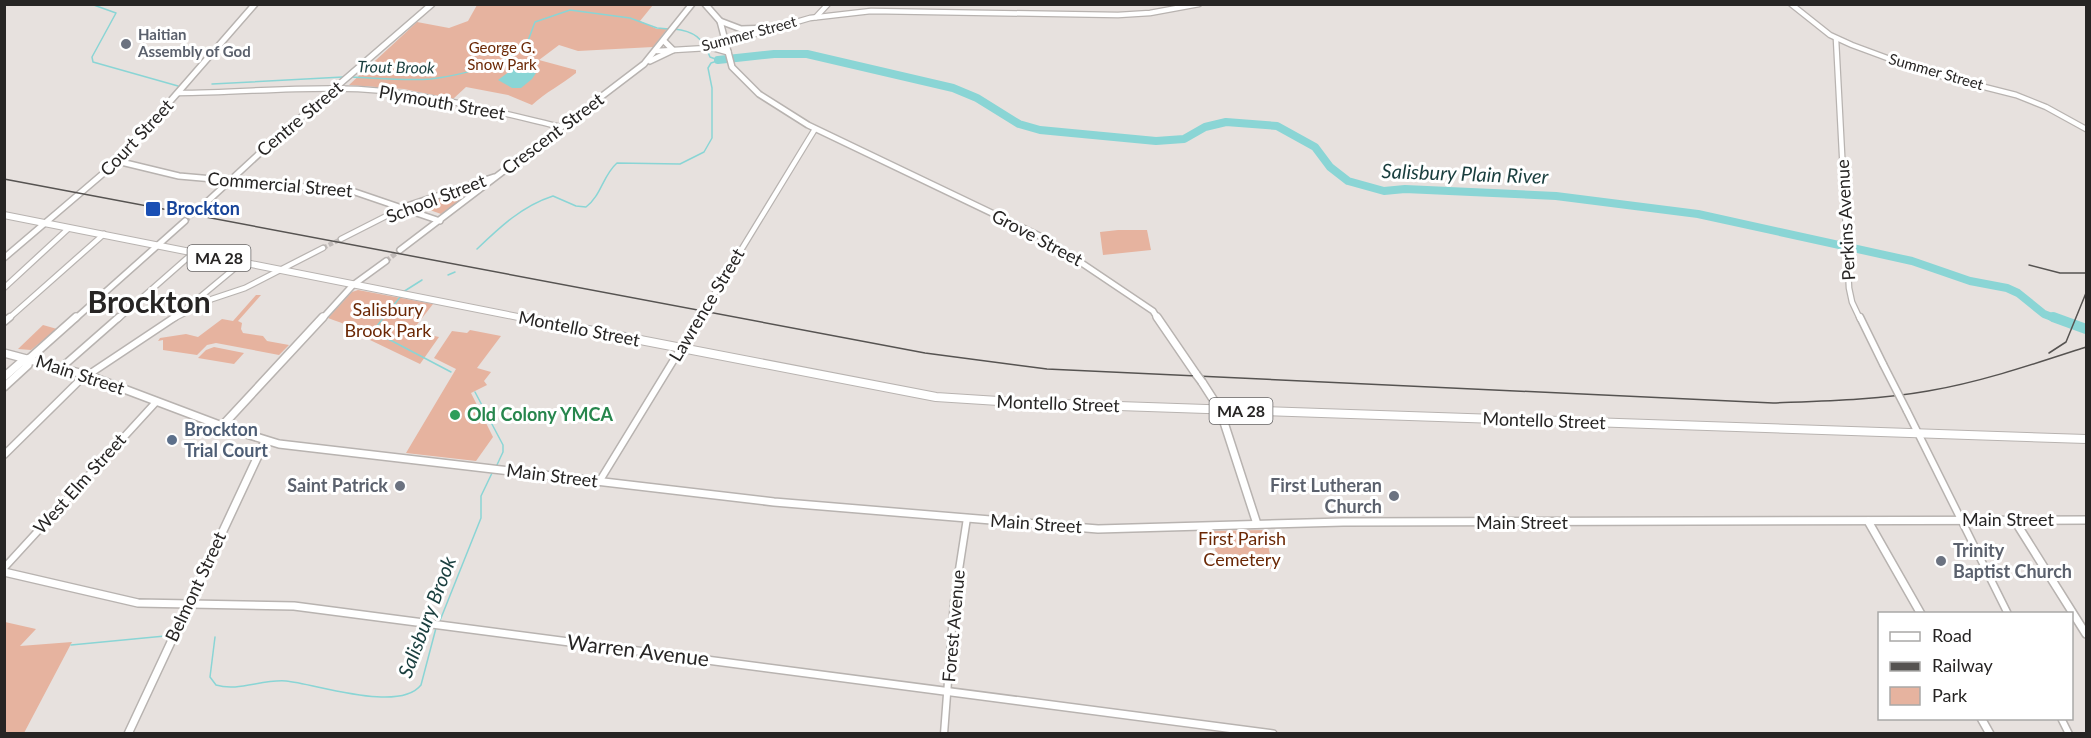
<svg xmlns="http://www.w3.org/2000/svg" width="2091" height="738" font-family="Lato,sans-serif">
  <rect width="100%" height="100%" fill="#e7e1de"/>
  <g fill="#e6b39f">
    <path d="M 477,5 L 653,5 L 640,21 L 657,29 L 667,29 L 653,47 L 578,51 L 559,45 L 539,60 L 576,70 L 576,73 C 561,85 546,92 532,105 L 508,95 L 466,87 L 453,99 L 404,89 L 349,85 L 417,22 L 449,28 L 468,21 Z"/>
    <polygon points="477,188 441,214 416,205"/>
    <polygon points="1118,230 1147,230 1151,250 1103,255 1100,232"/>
    <path d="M 358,290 L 433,304 L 412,331 L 439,337 L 420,364 L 370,340 C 359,328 344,324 328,318 L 352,292 Z"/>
    <polygon points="256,295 261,295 238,321 242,323 241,329 243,333 263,336 267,341 289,345 279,355 216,343 207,345 197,355 163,350 163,340 158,341 160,338 186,334 198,337 222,319 233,321"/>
    <polygon points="43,325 57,329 31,350 18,349"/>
    <polygon points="470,330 501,336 477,368 491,372 484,381 487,385 471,393 493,437 476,461 406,453 456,369 434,358 452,331 467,333"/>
    <polygon points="214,347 244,353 234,364 198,358 206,350"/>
    <polygon points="1265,530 1273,569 1219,567 1211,531"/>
    <polygon points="5,622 36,629 20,646 72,642 24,733 5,733"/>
  </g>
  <polygon fill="#8ad5d5" points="525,63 536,67 538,70 532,79 521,88 512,88 498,80 514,68"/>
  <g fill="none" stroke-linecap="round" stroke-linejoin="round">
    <g stroke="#8ad5d5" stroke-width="1.5">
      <polyline points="91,4 116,13 92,57 93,62 178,86"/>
      <path d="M 674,29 C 694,31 703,38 710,57 L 718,60"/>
      <path d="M 351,77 C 377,78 405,81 431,79 C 455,76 512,64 526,44 C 530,38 532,29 535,22 L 570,10 L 630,18 L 657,28 L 669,29"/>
      <polyline points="212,84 343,77"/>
      <path d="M 477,249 C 500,227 522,206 553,196 L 576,206 L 586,207 C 601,196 603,175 617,163 L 680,164 L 704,152 L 712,138 L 712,88 L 708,68 L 711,63 L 717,61"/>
      <polyline points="448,275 455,272"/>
      <polyline points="403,292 422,280"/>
      <polyline points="401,296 373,331 451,372"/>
      <polyline points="475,392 503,445 503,452 496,467"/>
      <polyline points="439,623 481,518 481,496 493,471"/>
      <path d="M 215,637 L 210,677 L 216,685 C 238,692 262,679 286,681 C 317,684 399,713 421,685 L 436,628"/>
      <polyline points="71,645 165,636"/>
    </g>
    <polyline stroke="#8ad5d5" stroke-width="8" points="718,60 774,54 807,54 953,88 977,98 1019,124 1040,130 1156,141 1184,139 1205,127 1226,122 1277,126 1315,147 1330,167 1348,181 1384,191 1405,189 1556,196 1698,214 1912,261 1970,281 2007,288 2018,293 2044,314 2057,319"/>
    <polyline stroke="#8ad5d5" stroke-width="10" points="2053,317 2086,329"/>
    <polyline stroke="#c1bbb9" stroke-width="4.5" stroke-dasharray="4.5 2" stroke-linecap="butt" points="323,248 341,239"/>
    <g stroke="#c1bbb9" stroke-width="5" stroke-dasharray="5 2" stroke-linecap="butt">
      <polyline points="185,221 196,212"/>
      <polyline points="386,261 400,250"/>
    </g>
    <g stroke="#b8b3b0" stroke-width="7">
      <g id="tertiary-far1">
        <polyline points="1791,4 1830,35 1852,45 1925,72 2016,95 2046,107 2086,129"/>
        <polyline points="816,17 828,4"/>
        <polyline points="1836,39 1849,288 1852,302 1860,319"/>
        <polyline points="657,51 707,48 810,18 871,11 1118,15 1150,13 1199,4"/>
        <path d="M 178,93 C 238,93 298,86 358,89 C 427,93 494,111 561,127"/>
        <polyline points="341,239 404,207"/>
        <polyline points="4,288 69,228"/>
        <polyline points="182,312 241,263"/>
        <polyline points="8,319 104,234"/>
        <polyline points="118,319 193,253"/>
        <polyline points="173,319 212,299 245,288 323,248"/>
        <polyline points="699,319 815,129"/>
      </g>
    </g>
    <g stroke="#b8b3b0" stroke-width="9">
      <g id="tertiary">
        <polyline points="1860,317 1883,364"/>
        <polyline points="4,322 10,317"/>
        <polyline points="62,367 119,317"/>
        <polyline points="1907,411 2008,614"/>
        <polyline points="4,455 79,381 175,317"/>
        <polyline points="599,482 700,317"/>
        <polyline points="4,568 156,402"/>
        <polyline points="2061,718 2069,734"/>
        <polyline points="944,734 954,602 967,518"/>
      </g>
    </g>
    <g stroke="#b8b3b0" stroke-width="8">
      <g id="secondary-far1">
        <polyline points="705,4 720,21 732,67 759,94 808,125 1046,239 1153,311 1158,319"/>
        <polyline points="720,21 741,29 774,28"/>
        <polyline points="710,47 728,52"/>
        <polyline points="650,61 673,50 664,41"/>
        <polyline points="117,161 179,176 352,191 440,221"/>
        <polyline points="404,207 494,177"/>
        <polyline points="196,212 261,152 432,4"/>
        <polyline points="400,250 644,64 692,4"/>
        <polyline points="4,258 119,160 255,4"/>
        <polyline points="75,319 185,221"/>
        <polyline points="322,319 353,285 386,261"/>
      </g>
    </g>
    <g stroke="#b8b3b0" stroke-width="10">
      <g id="secondary">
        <polyline points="1157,317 1196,374"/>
        <polyline points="4,353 87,375 230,429 279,444 774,502 1098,529 1343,522 2086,520"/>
        <polyline points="4,377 20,363 30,358 76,317"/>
        <polyline points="1202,382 1220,410 1257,524"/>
        <polyline points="4,387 28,365 30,358"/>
        <polyline points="222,426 323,317"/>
        <polyline points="1868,521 1921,614"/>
        <polyline points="2015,521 2086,634"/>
        <polyline points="4,572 138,603 294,606 1273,734"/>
        <polyline points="1981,718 1990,734"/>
        <polyline points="128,734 265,441"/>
      </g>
    </g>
    <g stroke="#b8b3b0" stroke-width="8">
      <polyline id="primary-far1" points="4,215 528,319"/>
    </g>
    <g stroke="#b8b3b0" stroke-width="10">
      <polyline id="primary" points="521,317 936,397 1031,403 2086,439"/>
    </g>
    <use href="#tertiary-far1" stroke="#fff" stroke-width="4.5"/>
    <use href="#tertiary" stroke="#fff" stroke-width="6"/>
    <use href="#secondary-far1" stroke="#fff" stroke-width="5"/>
    <use href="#secondary" stroke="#fff" stroke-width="7"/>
    <use href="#primary-far1" stroke="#fff" stroke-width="6"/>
    <use href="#primary" stroke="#fff" stroke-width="8"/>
    <g stroke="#565351" stroke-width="1.5">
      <path d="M 4,179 L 925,353 L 1047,369 L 1773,403 C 1825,401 1877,400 1928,391 C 1981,382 2034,364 2086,347"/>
      <polyline points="2029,265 2060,273 2086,273"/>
      <polyline points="2049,353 2066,342 2086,293"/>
    </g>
    <g stroke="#b8b3b0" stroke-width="9" stroke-linecap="butt">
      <polyline id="tertiary-bridge" points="1883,364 1907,411"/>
    </g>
    <g stroke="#b8b3b0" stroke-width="10" stroke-linecap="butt">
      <polyline id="secondary-bridge" points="1196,374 1202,382"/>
    </g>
    <use href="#tertiary-bridge" stroke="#fff" stroke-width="6"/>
    <use href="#secondary-bridge" stroke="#fff" stroke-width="7"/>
  </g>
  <g fill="#6b7280" stroke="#fff" stroke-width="2">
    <circle cx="126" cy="44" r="6"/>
    <circle cx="400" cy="486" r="6"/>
    <circle cx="1394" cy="496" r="6"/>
    <circle cx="1941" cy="561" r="6"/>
  </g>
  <rect fill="#1a4fb4" stroke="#fff" stroke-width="2" x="145" y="201" width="16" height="16" rx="3"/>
  <circle fill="#2e9e5b" stroke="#fff" stroke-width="2" cx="455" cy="415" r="6"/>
  <circle fill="#5c6f8a" stroke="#fff" stroke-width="2" cx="172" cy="440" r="6"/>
  <g text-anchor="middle" stroke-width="6" stroke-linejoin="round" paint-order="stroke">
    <g font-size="15" fill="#272524" stroke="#fff">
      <text transform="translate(749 34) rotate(-15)" y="5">Summer Street</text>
      <text transform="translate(1936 72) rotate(16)" y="5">Summer Street</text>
    </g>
    <g font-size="15" font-weight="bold" fill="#5b616d" stroke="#fff" text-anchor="start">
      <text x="138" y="40">Haitian<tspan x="138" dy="17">Assembly of God</tspan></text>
    </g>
    <g font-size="15" fill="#6b2805" stroke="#fff">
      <text x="502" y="53">George G.<tspan x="502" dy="17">Snow Park</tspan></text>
    </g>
    <g font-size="16" font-style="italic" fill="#193e3e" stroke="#fff">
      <text transform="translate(396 67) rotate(1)" y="6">Trout Brook</text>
    </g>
    <g fill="#fff" stroke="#686666" stroke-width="1.5">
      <rect x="187.5" y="245" width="63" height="26" rx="4.5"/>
      <rect x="1209.5" y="398" width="63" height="26" rx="4.5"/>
    </g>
    <g font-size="16" font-weight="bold" fill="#272524">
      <text x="219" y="264">MA 28</text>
      <text x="1241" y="417">MA 28</text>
    </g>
    <g font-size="18" fill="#272524" stroke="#fff">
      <text transform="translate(442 103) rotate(10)" y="6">Plymouth Street</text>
      <text transform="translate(300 119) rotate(-40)" y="6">Centre Street</text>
      <text transform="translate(553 134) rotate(-37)" y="6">Crescent Street</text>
      <text transform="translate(137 138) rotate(-47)" y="6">Court Street</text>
      <text transform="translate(280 185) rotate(5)" y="6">Commercial Street</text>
      <text transform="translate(436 199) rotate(-21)" y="6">School Street</text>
      <text transform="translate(1846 220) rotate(-93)" y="6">Perkins Avenue</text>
      <text transform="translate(1037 238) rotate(28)" y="6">Grove Street</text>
      <text transform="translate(707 305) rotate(-59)" y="6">Lawrence Street</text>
      <text transform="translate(579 329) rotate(11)" y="6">Montello Street</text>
      <text transform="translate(80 375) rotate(18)" y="6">Main Street</text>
      <text transform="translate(1058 404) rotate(2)" y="6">Montello Street</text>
      <text transform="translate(1544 421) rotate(2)" y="6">Montello Street</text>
      <text transform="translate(552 476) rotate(7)" y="6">Main Street</text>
      <text transform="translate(80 484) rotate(-48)" y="6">West Elm Street</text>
      <text x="2008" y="526">Main Street</text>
      <text x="1522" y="529">Main Street</text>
      <text transform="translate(1036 524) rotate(4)" y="6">Main Street</text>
      <text transform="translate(196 587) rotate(-65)" y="6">Belmont Street</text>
      <text transform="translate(954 626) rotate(-85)" y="6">Forest Avenue</text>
    </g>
    <g font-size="18" font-weight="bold" fill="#164399" stroke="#fff" text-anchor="start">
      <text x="166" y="215">Brockton</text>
    </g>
    <g font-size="18" fill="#6b2805" stroke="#fff">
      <text x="388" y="316">Salisbury<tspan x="388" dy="21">Brook Park</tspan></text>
      <text x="1242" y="545">First Parish<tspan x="1242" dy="21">Cemetery</tspan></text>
    </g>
    <g font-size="18" font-weight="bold" fill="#27864d" stroke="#fff" text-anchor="start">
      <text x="467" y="421">Old Colony YMCA</text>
    </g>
    <g font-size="18" font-weight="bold" fill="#4e5e75" stroke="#fff" text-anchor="start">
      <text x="184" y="436">Brockton<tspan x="184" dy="21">Trial Court</tspan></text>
    </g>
    <g font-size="18" font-weight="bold" fill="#5b616d" stroke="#fff" text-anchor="end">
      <text x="388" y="492">Saint Patrick</text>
      <text x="1382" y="492">First Lutheran<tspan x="1382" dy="21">Church</tspan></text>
      <text x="1953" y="557" text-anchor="start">Trinity<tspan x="1953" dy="21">Baptist Church</tspan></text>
    </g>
    <g font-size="20" font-style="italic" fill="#193e3e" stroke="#fff">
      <text transform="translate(1465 174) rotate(2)" y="7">Salisbury Plain River</text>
      <text transform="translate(427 617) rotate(-69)" y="7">Salisbury Brook</text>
    </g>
    <g font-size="21" fill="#272524" stroke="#fff">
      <text transform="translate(638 651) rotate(7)" y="7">Warren Avenue</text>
    </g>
    <g font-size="30" font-weight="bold" fill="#272524" stroke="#fff">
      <text x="149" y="313">Brockton</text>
    </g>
  </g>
  <rect width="2091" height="738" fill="none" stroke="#272524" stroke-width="12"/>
  <rect x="1878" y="612" width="195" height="108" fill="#ffffff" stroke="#a9a8a7" stroke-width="1.5"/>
  <rect x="1890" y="632" width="30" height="9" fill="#ffffff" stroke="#a9a8a7" stroke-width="1.5"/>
  <text x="1932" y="642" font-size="18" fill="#272524">Road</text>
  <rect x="1890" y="662" width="30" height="9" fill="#565351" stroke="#a9a8a7" stroke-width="1.5"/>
  <text x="1932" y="672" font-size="18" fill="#272524">Railway</text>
  <rect x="1890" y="687" width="30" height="18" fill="#e6b39f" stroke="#a9a8a7" stroke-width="1.5"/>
  <text x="1932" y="702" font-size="18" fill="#272524">Park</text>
</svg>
